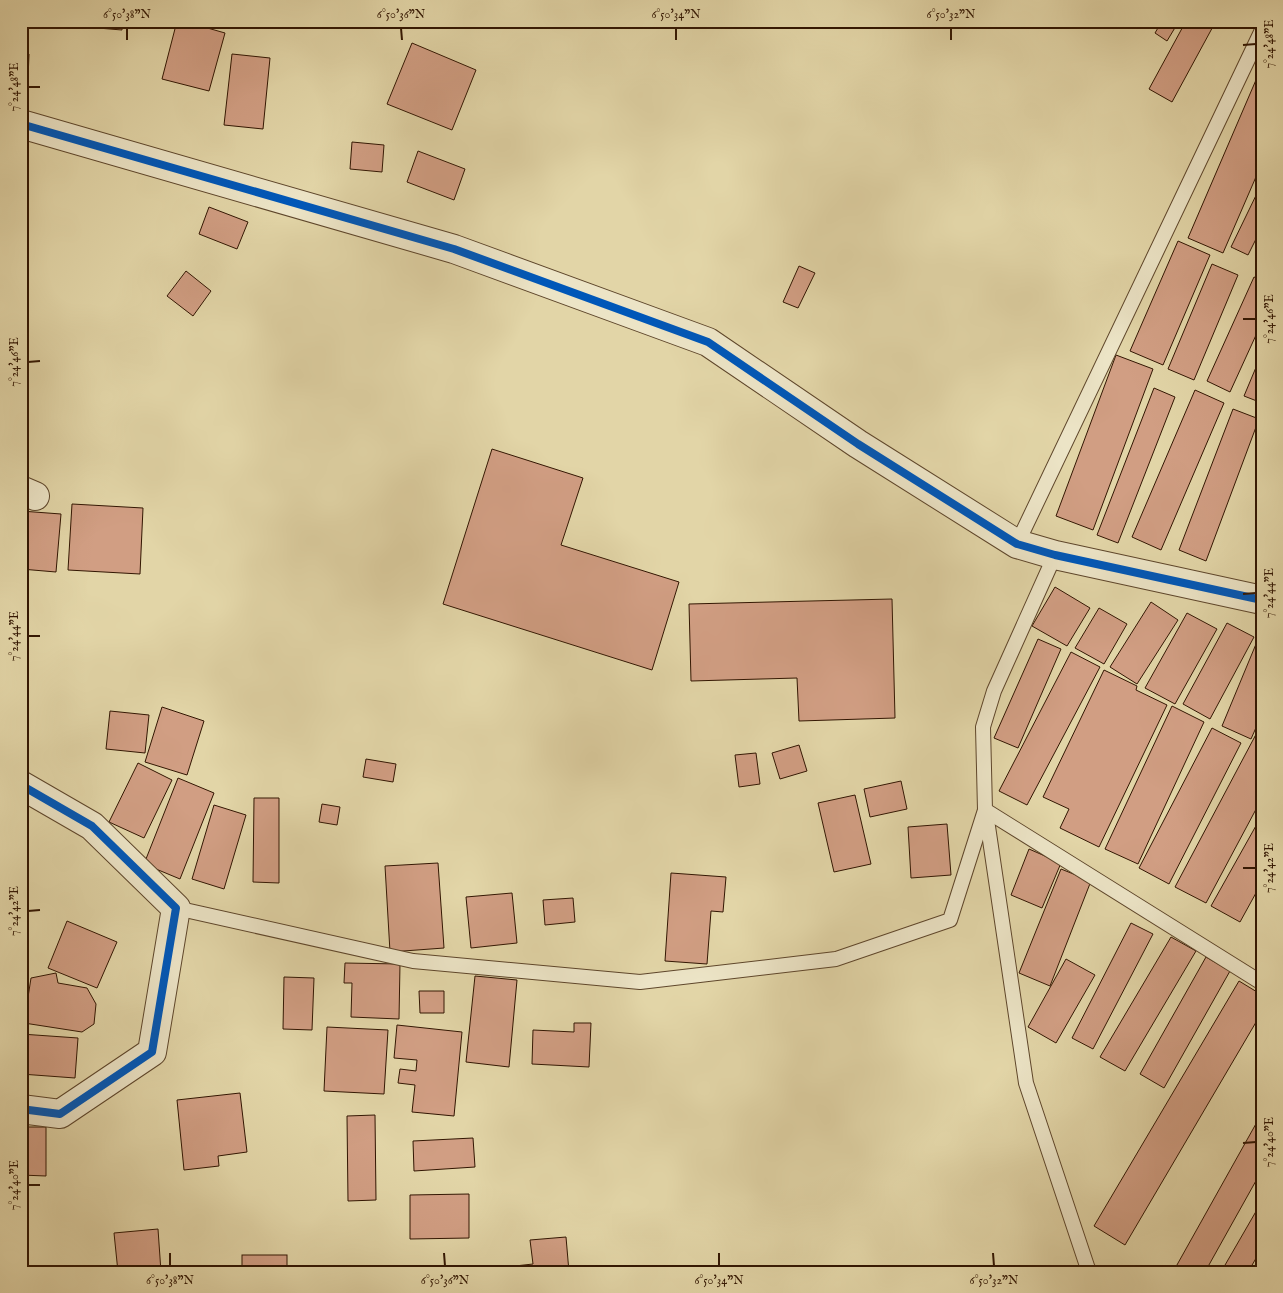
<svg xmlns="http://www.w3.org/2000/svg" width="1283" height="1293" font-family="'IM FELL English',serif">
  <rect width="100%" height="100%" fill="#e2d5a7"/>
  <filter id="stains"><feTurbulence type="fractalNoise" baseFrequency=".004" numOctaves="4"/><feColorMatrix values="0 0 0 0 .2 0 0 0 0 .09 0 0 0 0 .02 0 0 0 .5 -.17"/></filter>
  <radialGradient id="worn" r=".72"><stop offset=".6" stop-color="#630" stop-opacity="0"/><stop offset="1" stop-color="#630" stop-opacity=".3"/></radialGradient>
  <g fill="#d19e83" stroke="#321602">
    <polygon points="49,21 122,21 122,30 49,24"/>
    <polygon points="177,21 183,21 225,33 209,91 162,79"/>
    <polygon points="1162,21 1179,21 1167,41 1155,33"/>
    <polygon points="1186,21 1216,21 1172,102 1149,89"/>
    <polygon points="412,43 476,70 452,130 387,104"/>
    <polygon points="21,53 29,54 28,79 21,79"/>
    <polygon points="232,54 270,58 263,129 224,125"/>
    <polygon points="1262,66 1262,163 1223,253 1188,238"/>
    <polygon points="352,142 384,145 382,172 350,169"/>
    <polygon points="418,151 465,169 454,200 407,182"/>
    <polygon points="1262,183 1262,227 1248,255 1231,247"/>
    <polygon points="209,207 248,222 237,249 199,234"/>
    <polygon points="1178,241 1210,255 1163,365 1130,351"/>
    <polygon points="1212,264 1238,275 1194,380 1168,369"/>
    <polygon points="799,266 815,273 798,308 783,302"/>
    <polygon points="186,271 211,291 193,316 167,296"/>
    <polygon points="1254,277 1262,280 1262,322 1230,392 1207,381"/>
    <polygon points="1262,353 1262,403 1244,396"/>
    <polygon points="1116,355 1153,369 1093,530 1056,516"/>
    <polygon points="1154,388 1175,397 1118,543 1097,535"/>
    <polygon points="1195,390 1224,403 1161,550 1132,537"/>
    <polygon points="1233,409 1259,419 1206,561 1179,550"/>
    <polygon points="492,449 583,478 561,545 679,582 652,670 443,604"/>
    <polygon points="72,504 143,508 140,574 68,570"/>
    <polygon points="21,511 61,514 56,572 21,569"/>
    <polygon points="1055,587 1090,608 1067,646 1032,626"/>
    <polygon points="892,599 895,718 799,721 797,678 691,681 689,604"/>
    <polygon points="1151,602 1178,620 1137,684 1110,667"/>
    <polygon points="1099,608 1127,624 1104,664 1075,648"/>
    <polygon points="1187,613 1217,629 1175,704 1145,688"/>
    <polygon points="1227,623 1254,637 1210,719 1183,704"/>
    <polygon points="1261,632 1262,714 1251,739 1222,726"/>
    <polygon points="1038,639 1061,649 1018,748 994,738"/>
    <polygon points="1071,652 1100,667 1027,805 999,791"/>
    <polygon points="1104,670 1137,686 1136,690 1167,705 1099,847 1060,828 1069,809 1043,797"/>
    <polygon points="1172,706 1204,722 1138,864 1105,849"/>
    <polygon points="162,707 204,721 187,775 145,762"/>
    <polygon points="110,711 149,715 145,753 106,749"/>
    <polygon points="1262,723 1262,798 1206,903 1175,887"/>
    <polygon points="1212,728 1241,743 1169,884 1139,868"/>
    <polygon points="799,745 807,771 780,779 772,753"/>
    <polygon points="756,753 760,784 739,787 735,755"/>
    <polygon points="366,759 396,764 393,782 363,777"/>
    <polygon points="138,763 172,780 144,838 109,822"/>
    <polygon points="178,778 214,793 180,879 144,864"/>
    <polygon points="901,781 907,809 870,817 864,789"/>
    <polygon points="855,795 871,864 834,872 818,803"/>
    <polygon points="254,798 279,798 279,883 253,882"/>
    <polygon points="322,804 340,807 337,825 319,822"/>
    <polygon points="214,805 246,815 224,889 192,879"/>
    <polygon points="1262,815 1262,882 1240,922 1211,906"/>
    <polygon points="947,824 951,875 911,878 908,827"/>
    <polygon points="1029,849 1061,863 1042,908 1011,895"/>
    <polygon points="438,863 444,948 390,952 385,866"/>
    <polygon points="1061,869 1091,881 1050,986 1019,973"/>
    <polygon points="671,873 726,877 723,912 711,911 707,964 665,961"/>
    <polygon points="512,893 517,943 471,948 466,897"/>
    <polygon points="573,898 575,922 545,925 543,900"/>
    <polygon points="67,921 117,942 97,988 48,968"/>
    <polygon points="1131,923 1153,934 1093,1049 1072,1038"/>
    <polygon points="1171,937 1196,951 1125,1071 1100,1057"/>
    <polygon points="1206,957 1230,971 1164,1088 1140,1074"/>
    <polygon points="1066,959 1095,975 1056,1043 1028,1027"/>
    <polygon points="345,963 400,964 399,1019 351,1017 352,983 344,983"/>
    <polygon points="56,973 58,983 87,988 96,1004 94,1024 82,1032 24,1023 31,978"/>
    <polygon points="475,976 517,980 509,1067 466,1062"/>
    <polygon points="284,977 314,978 312,1030 283,1029"/>
    <polygon points="1239,981 1262,995 1262,1012 1125,1245 1094,1226"/>
    <polygon points="419,991 444,991 444,1013 420,1013"/>
    <polygon points="574,1023 591,1023 589,1067 532,1064 533,1030 574,1032"/>
    <polygon points="397,1025 462,1032 454,1116 412,1112 415,1085 398,1083 400,1069 416,1071 417,1060 394,1058"/>
    <polygon points="327,1027 388,1030 384,1094 324,1091"/>
    <polygon points="21,1034 78,1038 75,1078 21,1074"/>
    <polygon points="240,1093 247,1152 218,1156 219,1166 184,1170 177,1100"/>
    <polygon points="1262,1113 1262,1170 1205,1272 1173,1272"/>
    <polygon points="375,1115 376,1200 348,1201 347,1116"/>
    <polygon points="21,1127 46,1127 46,1176 21,1175"/>
    <polygon points="473,1138 475,1167 414,1171 413,1141"/>
    <polygon points="469,1194 469,1238 410,1239 410,1195"/>
    <polygon points="1262,1201 1262,1248 1248,1272 1221,1272"/>
    <polygon points="158,1229 161,1272 118,1272 114,1233"/>
    <polygon points="566,1237 569,1272 507,1272 506,1267 533,1264 530,1240"/>
    <rect x="242" y="1255" width="45" height="17"/>
  </g>
  <g fill="none" stroke-linecap="round" stroke-linejoin="round">
    <g stroke="#5e462b" stroke-width="16">
      <g id="lane">
        <polyline points="1017,544 1262,30"/>
        <polyline points="1055,555 994,691 983,727 985,810 1262,983"/>
        <polyline points="986,813 1026,1083 1088,1269 1091,1272"/>
        <polyline points="176,908 413,961 640,982 836,959 950,920 985,810"/>
      </g>
    </g>
    <g stroke="#5e462b" stroke-width="30">
      <g id="street">
        <polyline points="21,124 454,249 708,342 858,444 1017,544 1055,555 1262,600"/>
        <polyline points="21,490 35,496"/>
        <polyline points="21,785 92,826 176,908 152,1052 60,1114 21,1109"/>
      </g>
    </g>
    <use href="#lane" stroke="#ece4c6" stroke-width="14"/>
    <use href="#street" stroke="#ece4c6" stroke-width="28"/>
    <g stroke="#ece4c6" stroke-width="11">
      <g id="cycleway">
        <polyline points="21,124 454,249 708,342 858,444 1017,544 1055,555 1262,600"/>
        <polyline points="21,785 92,826 176,908 152,1052 60,1114 21,1109"/>
      </g>
    </g>
    <use href="#cycleway" stroke="#0057b8" stroke-width="8"/>
  </g>
  <path fill="none" stroke="#321602" stroke-width="2" d="M 127,28 L 127,40M 401,28 L 402,40M 676,28 L 676,40M 951,28 L 951,40M 1243,45 L 1256,44M 28,87 L 40,87M 1243,319 L 1256,319M 28,362 L 40,361M 1243,594 L 1256,593M 28,636 L 40,636M 1243,868 L 1256,868M 28,911 L 40,910M 1243,1143 L 1256,1142M 28,1185 L 40,1185M 170,1253 L 170,1266M 444,1253 L 445,1266M 719,1253 L 719,1266M 993,1253 L 994,1266"/>
  <rect width="1283" height="1293" fill="none" stroke="#e2d5a7" stroke-width="55"/>
  <rect x="28" y="28" width="1228" height="1238" fill="none" stroke="#321602" stroke-width="2"/>
  <g font-size="12" text-anchor="middle" fill="#321602">
    <text x="127" y="18">6°50'38"N</text>
    <text x="401" y="18">6°50'36"N</text>
    <text x="676" y="18">6°50'34"N</text>
    <text x="951" y="18">6°50'32"N</text>
    <text transform="translate(1269 44) rotate(-90)" y="4">7°24'48"E</text>
    <text transform="translate(14 87) rotate(-90)" y="4">7°24'48"E</text>
    <text transform="translate(1269 319) rotate(-90)" y="4">7°24'46"E</text>
    <text transform="translate(14 362) rotate(-90)" y="4">7°24'46"E</text>
    <text transform="translate(1269 593) rotate(-90)" y="4">7°24'44"E</text>
    <text transform="translate(14 636) rotate(-90)" y="4">7°24'44"E</text>
    <text transform="translate(1269 868) rotate(-90)" y="4">7°24'42"E</text>
    <text transform="translate(14 911) rotate(-90)" y="4">7°24'42"E</text>
    <text transform="translate(1269 1142) rotate(-90)" y="4">7°24'40"E</text>
    <text transform="translate(14 1185) rotate(-90)" y="4">7°24'40"E</text>
    <text x="170" y="1284">6°50'38"N</text>
    <text x="445" y="1284">6°50'36"N</text>
    <text x="719" y="1284">6°50'34"N</text>
    <text x="994" y="1284">6°50'32"N</text>
  </g>
  <rect width="100%" height="100%" filter="url(#stains)"/>
  <rect width="100%" height="100%" fill="url(#worn)"/>
</svg>
